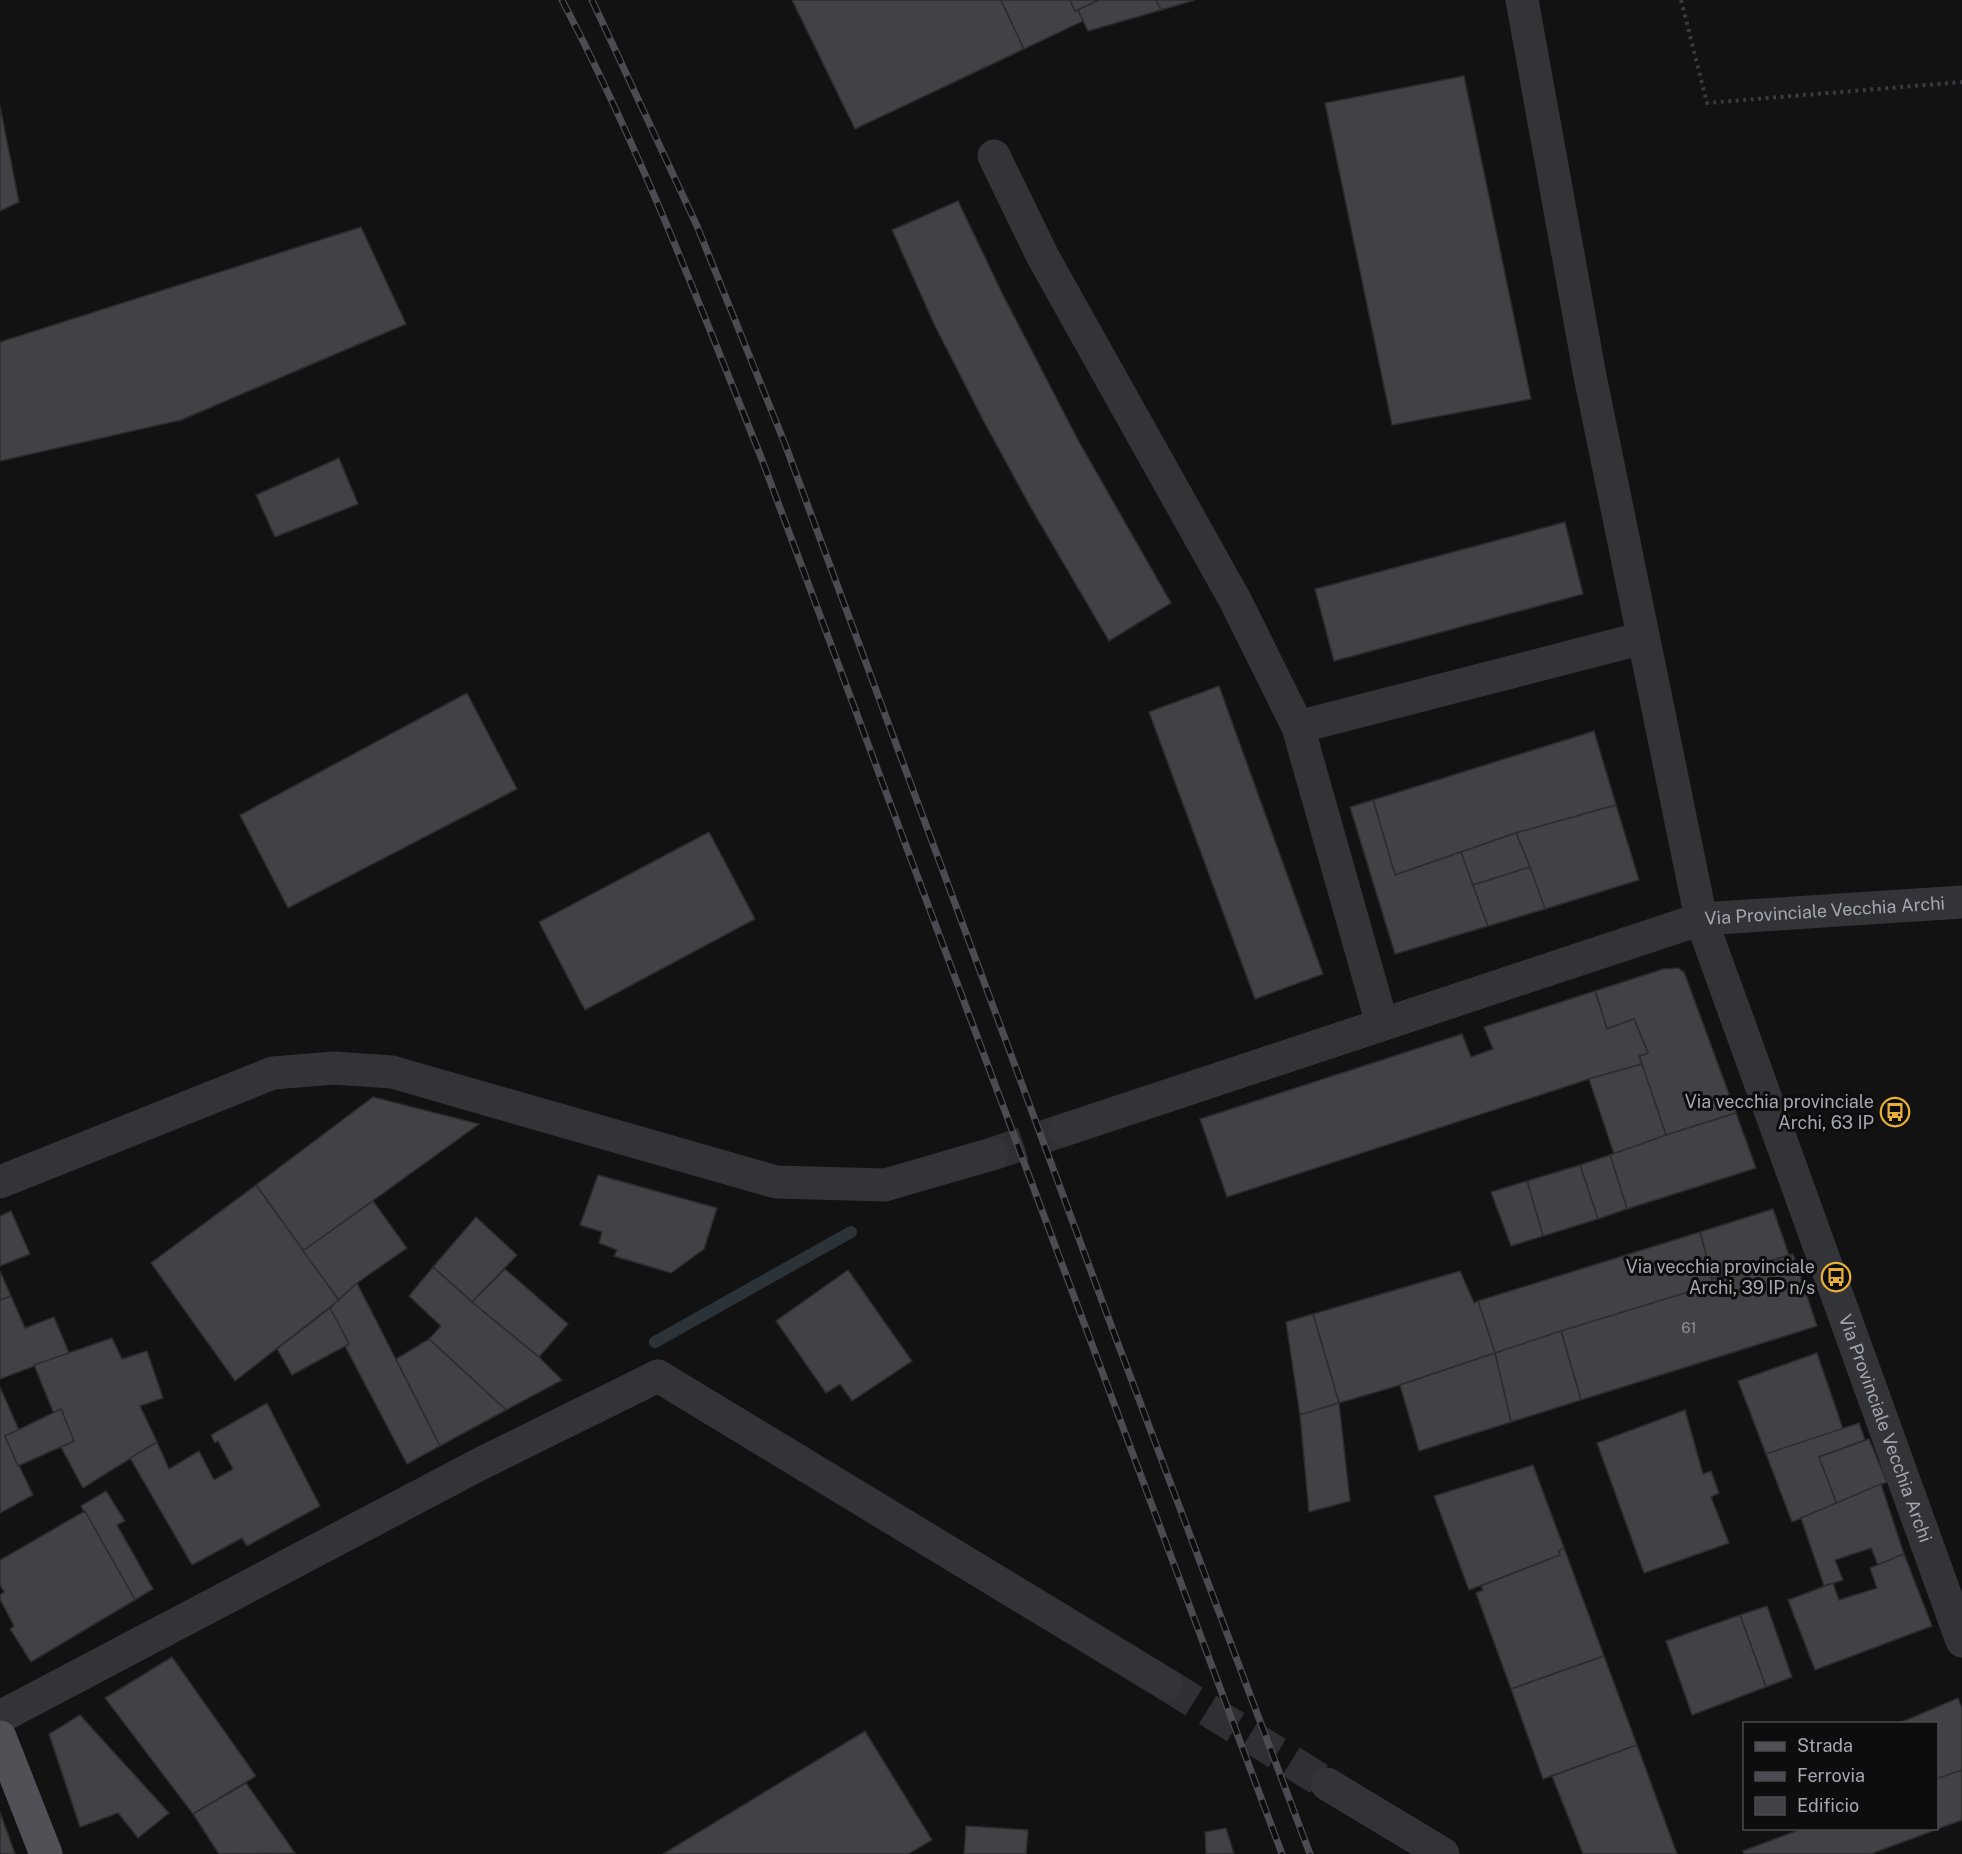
<svg xmlns="http://www.w3.org/2000/svg" width="1962" height="1854" font-family="'Public Sans',sans-serif">
  <rect width="100%" height="100%" fill="#121213"/>
  <g fill="none" stroke-linecap="round" stroke-linejoin="round">
    <polyline stroke="#2b3238" stroke-width="12" points="655,1342 851,1232"/>
  </g>
  <g fill="#414246" stroke="#2c2c2f" stroke-width="1.5">
    <polygon points="792,0 1001,0 1024,49 855,129"/>
    <polygon points="1001,0 1070,0 1075,11 1078,10 1083,21 1024,49"/>
    <polygon points="1070,0 1099,0 1075,11"/>
    <polygon points="1099,0 1156,0 1161,10 1088,31 1078,10"/>
    <polygon points="1156,0 1195,0 1161,10"/>
    <polygon points="1464,76 1531,399 1392,425 1325,103"/>
    <polygon points="0,106 19,202 0,211"/>
    <polygon points="958,201 1003,295 1078,440 1171,603 1109,641 1031,508 983,420 935,326 892,230"/>
    <polygon points="361,227 406,324 181,420 0,461 0,342"/>
    <polygon points="339,458 358,504 275,537 256,495"/>
    <polygon points="1565,522 1583,594 1334,661 1315,589"/>
    <polygon points="1219,686 1323,974 1255,999 1149,712"/>
    <polygon points="467,693 517,789 288,908 240,815"/>
    <polygon points="1594,731 1616,805 1516,833 1395,875 1373,800"/>
    <polygon points="1373,800 1395,875 1461,852 1488,926 1395,954 1350,807"/>
    <polygon points="1616,805 1639,880 1545,909 1516,833"/>
    <polygon points="709,832 755,919 585,1010 539,922"/>
    <polygon points="1516,833 1530,867 1473,885 1461,852"/>
    <polygon points="1530,867 1545,909 1488,926 1473,885"/>
    <polygon points="1678,968 1684,972 1736,1113 1666,1135 1639,1056 1648,1053 1634,1019 1607,1029 1595,991 1663,969"/>
    <polygon points="1595,991 1607,1029 1634,1019 1648,1053 1639,1056 1642,1064 1589,1079 1227,1197 1200,1119 1462,1034 1471,1057 1493,1049 1484,1027"/>
    <polygon points="1642,1064 1666,1135 1614,1154 1589,1079"/>
    <polygon points="373,1097 479,1124 303,1251 256,1185"/>
    <polygon points="1736,1113 1756,1168 1627,1209 1610,1155 1666,1135"/>
    <polygon points="1610,1155 1627,1209 1598,1219 1580,1165"/>
    <polygon points="1580,1165 1598,1219 1543,1236 1527,1181"/>
    <polygon points="598,1175 717,1208 704,1249 671,1273 614,1256 617,1250 599,1243 602,1232 580,1225"/>
    <polygon points="1527,1181 1543,1236 1511,1246 1491,1192"/>
    <polygon points="256,1185 339,1300 235,1381 151,1263"/>
    <polygon points="373,1201 407,1248 357,1283 339,1300 303,1251"/>
    <polygon points="1773,1209 1789,1255 1712,1279 1700,1232"/>
    <polygon points="11,1211 30,1254 0,1266 0,1216"/>
    <polygon points="476,1217 517,1255 472,1302 433,1267"/>
    <polygon points="1700,1232 1712,1279 1711,1285 1495,1353 1478,1301"/>
    <polygon points="1793,1254 1817,1326 1581,1400 1561,1331 1711,1285 1712,1279"/>
    <polygon points="433,1267 472,1302 539,1357 562,1380 506,1410 429,1339 441,1326 409,1296"/>
    <polygon points="505,1269 568,1324 539,1357 472,1302"/>
    <polygon points="848,1270 912,1361 852,1401 840,1384 826,1393 776,1321"/>
    <polygon points="0,1271 11,1296 0,1300"/>
    <polygon points="1460,1271 1474,1303 1478,1301 1495,1353 1400,1385 1339,1403 1313,1314"/>
    <polygon points="357,1283 440,1446 407,1464 345,1346 349,1344 330,1308"/>
    <polygon points="11,1296 25,1328 54,1317 69,1353 0,1379 0,1300"/>
    <polygon points="330,1308 349,1344 292,1375 277,1349"/>
    <polygon points="1313,1314 1339,1403 1300,1415 1286,1322"/>
    <polygon points="1561,1331 1581,1400 1511,1422 1495,1353"/>
    <polygon points="112,1338 122,1359 147,1351 163,1398 140,1406 157,1442 83,1488 61,1447 74,1441 61,1409 54,1414 34,1365"/>
    <polygon points="429,1339 506,1410 440,1446 396,1359"/>
    <polygon points="1495,1353 1511,1422 1419,1451 1400,1385"/>
    <polygon points="1817,1353 1843,1429 1766,1454 1738,1381"/>
    <polygon points="0,1387 19,1430 5,1436 33,1495 0,1513"/>
    <polygon points="267,1403 320,1506 247,1546 242,1538 192,1565 130,1458 157,1442 169,1469 199,1451 214,1480 233,1469 218,1441 215,1443 211,1435"/>
    <polygon points="1339,1403 1350,1501 1309,1512 1300,1415"/>
    <polygon points="61,1409 74,1441 18,1466 5,1436"/>
    <polygon points="1685,1410 1703,1474 1711,1471 1719,1493 1711,1497 1729,1543 1644,1573 1597,1443"/>
    <polygon points="1859,1423 1865,1440 1819,1457 1837,1504 1792,1522 1766,1454"/>
    <polygon points="1869,1439 1887,1482 1837,1504 1819,1457"/>
    <polygon points="1533,1465 1564,1548 1559,1551 1560,1555 1469,1590 1434,1496"/>
    <polygon points="1881,1484 1904,1554 1878,1565 1871,1548 1835,1560 1843,1580 1824,1586 1801,1518"/>
    <polygon points="106,1491 125,1521 117,1525 153,1589 135,1600 81,1506"/>
    <polygon points="85,1511 135,1600 31,1662 10,1629 14,1626 0,1599 0,1595 4,1592 0,1585 0,1560"/>
    <polygon points="1564,1548 1604,1656 1511,1689 1476,1593 1483,1590 1481,1586 1560,1555 1559,1551"/>
    <polygon points="1904,1554 1932,1626 1815,1670 1788,1600 1833,1583 1839,1600 1877,1588 1870,1568"/>
    <polygon points="1767,1606 1792,1677 1766,1687 1740,1615"/>
    <polygon points="1740,1615 1766,1687 1692,1715 1666,1641"/>
    <polygon points="1604,1656 1637,1745 1543,1779 1511,1689"/>
    <polygon points="172,1657 256,1776 193,1814 105,1698"/>
    <polygon points="1958,1698 1962,1708 1962,1770 1936,1779 1936,1724 1897,1724"/>
    <polygon points="80,1715 169,1813 138,1838 118,1813 80,1827 49,1734"/>
    <polygon points="865,1731 932,1840 908,1854 663,1854"/>
    <polygon points="1637,1745 1677,1854 1583,1854 1552,1776"/>
    <polygon points="1962,1770 1962,1820 1871,1854 1744,1854 1743,1851 1804,1828 1936,1828 1936,1779"/>
    <polygon points="246,1783 295,1853 219,1854 193,1814"/>
    <polygon points="0,1812 15,1854 0,1854"/>
    <polygon points="966,1826 1028,1830 1026,1854 964,1854"/>
    <polygon points="1226,1828 1234,1854 1206,1854 1205,1832"/>
  </g>
  <g fill="none" stroke-linecap="round" stroke-linejoin="round">
    <g stroke="#2f3033" stroke-width="33" stroke-dasharray="33 16" stroke-linecap="butt">
      <polyline points="992,1154 1064,1130"/>
      <polyline points="1166,1684 1327,1784"/>
    </g>
    <polyline stroke="#393b3f" stroke-width="4" stroke-dasharray="3 4.5" stroke-linecap="butt" points="1681,0 1707,103 1962,82"/>
    <g stroke="#333438" stroke-width="33">
      <path id="s1" d="M 1522,0 L 1590,376 L 1701,919 L 1962,1641"/>
      <polyline points="994,156 1043,257 1235,600 1298,727 1382,1024"/>
      <polyline points="1298,727 1643,638"/>
      <path id="s2" d="M 1064,1130 L 1701,919 L 1962,902"/>
      <polyline points="0,1182 273,1073 334,1068 392,1072 776,1182 885,1185 992,1154"/>
      <polyline points="0,1717 478,1465 658,1376 1166,1684"/>
      <polyline points="1327,1784 1443,1854"/>
    </g>
    <polyline stroke="#4f5157" stroke-width="33" points="0,1737 46,1854"/>
    <g stroke="#4a4c51" stroke-width="7">
      <g id="rail">
        <path d="M 562,0 C 639,147 699,303 761,457 L 1282,1854"/>
        <polyline points="592,0 697,226 785,444 1108,1317 1310,1854"/>
      </g>
    </g>
    <use href="#rail" stroke="#0d0d0e" stroke-width="4.5" stroke-dasharray="14" stroke-linecap="butt"/>
  </g>
  <defs>
    <g id="bus-ring" transform="scale(1.5)"><circle r="9.5" fill="#0d0d0e" stroke="#e7af37" stroke-width="1.5"/><path d="M-5-6H5V4H4V6H2V4H-2V6H-4V4H-5ZM-3.5-4V0h7V-4ZM-3.5 1.2v1.5H-2V1.2ZM2 1.2v1.5H3.5V1.2Z" fill="#e7af37"/></g>
  </defs>
  <g fill-rule="evenodd">
    <use href="#bus-ring" x="1895" y="1112"/>
    <use href="#bus-ring" x="1836" y="1277"/>
  </g>
  <g text-anchor="middle" stroke-width="6" stroke-linejoin="round" paint-order="stroke">
    <g font-size="15" fill="#8b8e98">
      <text x="1689" y="1333">61</text>
    </g>
    <g font-size="18" fill="#a4a8b3" stroke="#0d0d0e">
      <text dy="6" stroke="none"><textPath href="#s2" startOffset="795">Via Provinciale Vecchia Archi</textPath></text>
      <text dy="6" stroke="none"><textPath href="#s1" startOffset="1478">Via Provinciale Vecchia Archi</textPath></text>
    </g>
    <g font-size="18" fill="#a4a8b3" stroke="#0d0d0e" text-anchor="end">
      <text x="1874" y="1108">Via vecchia provinciale<tspan x="1874" dy="21">Archi, 63 IP</tspan></text>
      <text x="1815" y="1273">Via vecchia provinciale<tspan x="1815" dy="21">Archi, 39 IP n/s</tspan></text>
    </g>
  </g>
  <rect x="1743" y="1722" width="195" height="108" fill="#0d0d0e" stroke="#494b50" stroke-width="1.5"/>
  <rect x="1755" y="1742" width="30" height="9" fill="#4f5157" stroke="#494b50" stroke-width="1.5"/>
  <text x="1797" y="1752" font-size="18" fill="#a4a8b3">Strada</text>
  <rect x="1755" y="1772" width="30" height="9" fill="#4a4c51" stroke="#494b50" stroke-width="1.5"/>
  <text x="1797" y="1782" font-size="18" fill="#a4a8b3">Ferrovia</text>
  <rect x="1755" y="1797" width="30" height="18" fill="#414246" stroke="#494b50" stroke-width="1.5"/>
  <text x="1797" y="1812" font-size="18" fill="#a4a8b3">Edificio</text>
</svg>
